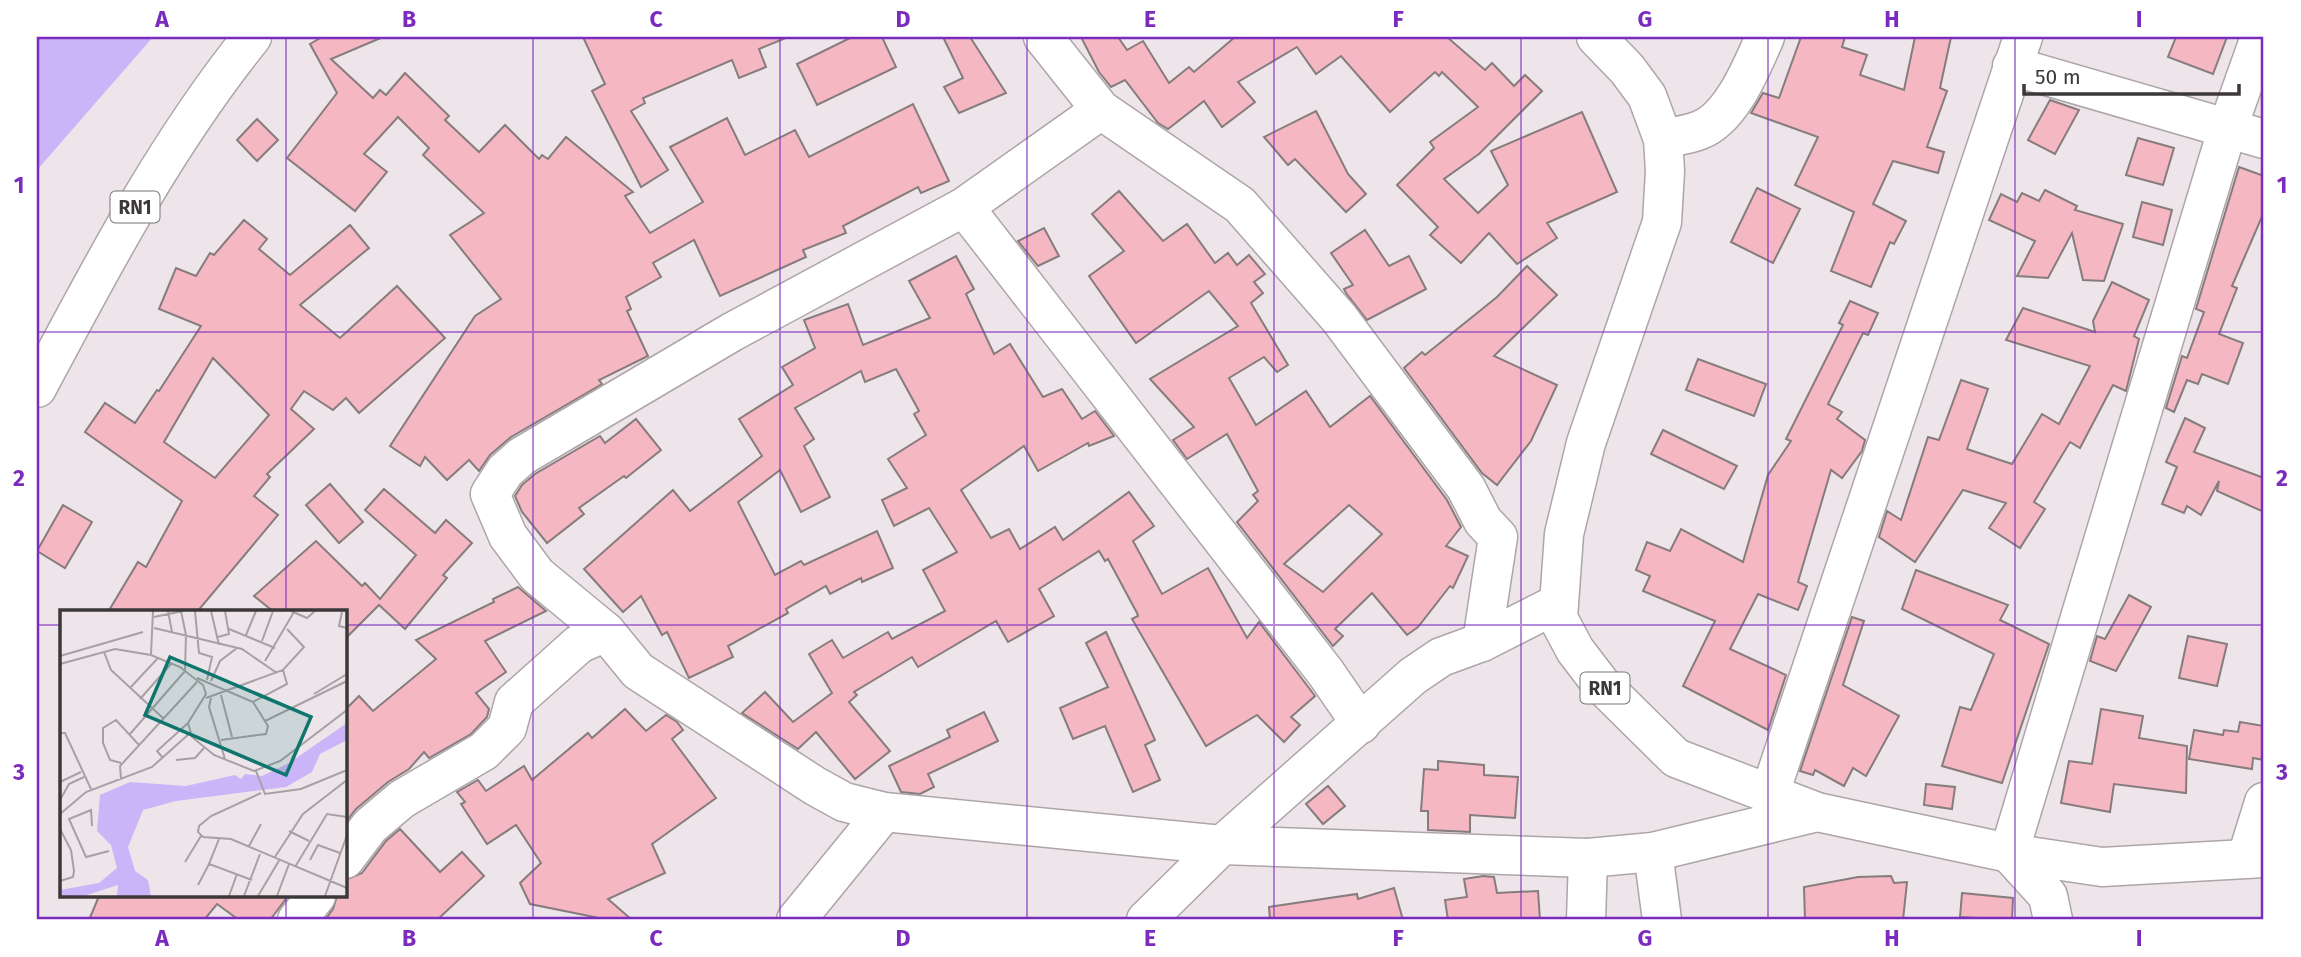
<svg xmlns="http://www.w3.org/2000/svg" width="2301" height="957" font-family="'Fira Sans',sans-serif">
  <rect width="100%" height="100%" fill="#eee5ea"/>
  <polygon fill="#cbb4f8" points="37,37 153,37 37,170"/>
  <g fill="#f5b7c1" stroke="#867c7e" stroke-width="2" fill-rule="evenodd">
    <polygon points="322,37 383,37 331,59 373,98 380,90 386,95 405,73 449,116 445,120 479,152 505,125 539,159 542,155 548,159 566,137 633,192 625,196 650,233 703,202 670,147 727,118 745,155 795,130 809,157 913,104 949,181 921,193 918,187 843,226 846,233 803,250 806,257 720,296 694,240 653,263 661,277 626,297 631,309 627,311 648,356 599,380 602,384 511,437 490,455 479,471 469,460 447,480 425,457 420,466 390,446 475,316 501,299 450,235 484,213 423,155 429,148 398,117 364,154 387,172 355,211 287,158 337,93 310,44"/>
    <polygon points="583,37 788,37 759,49 766,67 739,78 732,60 643,98 645,103 631,111 668,170 641,187 592,91 605,84"/>
    <polygon points="852,37 882,37 896,67 817,105 797,64"/>
    <polygon points="943,37 970,37 1006,93 959,113 944,87 963,78"/>
    <polygon points="1081,37 1118,37 1127,50 1143,41 1169,83 1189,67 1194,72 1235,37 1447,37 1485,70 1492,63 1514,86 1525,75 1542,91 1479,154 1444,179 1478,213 1508,185 1491,151 1582,112 1617,192 1547,223 1557,238 1517,264 1489,233 1461,263 1430,235 1438,227 1397,185 1434,148 1430,142 1478,107 1442,72 1439,76 1435,72 1390,112 1341,56 1316,74 1297,47 1238,82 1255,102 1222,127 1204,101 1168,129 1158,123 1125,80 1111,87 1099,72"/>
    <polygon points="1801,37 1845,37 1842,47 1867,55 1860,75 1904,90 1915,37 1951,37 1940,88 1947,91 1927,147 1944,152 1938,173 1893,161 1873,204 1906,221 1894,244 1890,242 1871,287 1831,271 1854,212 1795,185 1818,137 1751,113 1763,93 1779,98"/>
    <polygon points="2176,37 2227,37 2213,74 2168,57"/>
    <polygon points="2050,100 2079,110 2055,154 2028,140"/>
    <polygon points="1316,111 1348,174 1366,194 1346,212 1295,159 1288,165 1264,137"/>
    <polygon points="257,119 278,140 257,161 237,140"/>
    <polygon points="2138,138 2174,148 2163,185 2126,175"/>
    <polygon points="2239,167 2264,176 2264,212 2232,286 2237,288 2219,334 2243,343 2228,384 2202,374 2198,384 2187,380 2174,412 2166,408 2182,356 2187,358 2204,312 2196,309"/>
    <polygon points="1757,188 1800,209 1773,263 1731,242"/>
    <polygon points="2045,190 2077,206 2075,210 2123,224 2104,281 2083,280 2072,233 2048,278 2017,276 2035,241 1989,220 2001,194 2017,202 2022,193 2039,201"/>
    <path d="M 1119,191 L 1163,241 L 1187,224 L 1215,263 L 1228,253 L 1237,265 L 1249,255 L 1265,274 L 1254,282 L 1263,293 L 1251,303 L 1288,365 L 1277,372 L 1264,357 L 1229,378 L 1256,425 L 1306,391 L 1330,427 L 1370,396 L 1447,500 L 1461,527 L 1446,546 L 1468,556 L 1453,588 L 1450,586 L 1418,627 L 1407,635 L 1372,593 L 1335,629 L 1343,636 L 1333,646 L 1237,522 L 1258,501 L 1253,495 L 1258,491 L 1227,434 L 1187,459 L 1173,440 L 1194,427 L 1150,379 L 1238,326 L 1209,291 L 1136,343 L 1089,276 L 1124,251 L 1092,214 ZM 1349,505 L 1382,534 L 1323,592 L 1284,564 Z"/>
    <polygon points="2142,202 2172,210 2163,245 2133,237"/>
    <path d="M 244,220 L 267,239 L 259,249 L 290,275 L 350,225 L 369,248 L 300,305 L 340,338 L 397,286 L 445,338 L 359,413 L 346,398 L 333,410 L 304,391 L 291,409 L 314,429 L 267,474 L 270,477 L 254,496 L 278,515 L 197,612 L 108,612 L 138,562 L 146,567 L 182,501 L 85,432 L 105,403 L 135,423 L 157,390 L 159,391 L 201,326 L 159,309 L 176,268 L 196,276 L 210,253 L 214,255 ZM 213,358 L 269,415 L 215,478 L 164,442 Z"/>
    <polygon points="1044,228 1059,256 1038,266 1018,241"/>
    <polygon points="1365,230 1389,266 1409,256 1426,289 1367,320 1346,293 1344,289 1353,285 1331,253"/>
    <polygon points="956,256 974,289 966,294 994,354 1010,344 1043,397 1062,389 1082,419 1095,411 1114,436 1089,446 1088,443 1038,471 1024,446 961,490 991,538 1009,529 1020,549 1055,527 1063,540 1129,492 1154,526 1133,541 1162,594 1208,568 1247,638 1259,622 1315,696 1291,717 1300,725 1284,742 1257,715 1206,746 1132,619 1138,616 1137,613 1108,559 1105,561 1099,551 1039,589 1054,616 1008,642 996,621 918,667 912,657 854,692 857,695 849,702 890,751 855,779 816,732 798,749 742,713 765,692 793,722 832,693 809,654 832,640 843,658 888,632 892,639 945,611 923,570 957,552 929,508 894,526 882,500 907,488 888,459 926,435 914,414 919,411 896,369 865,382 861,371 795,408 814,439 804,446 830,497 801,512 780,470 738,502 775,575 801,561 804,565 877,531 893,568 862,582 861,578 830,594 826,586 786,609 788,613 728,646 733,657 689,678 667,632 662,635 641,596 623,612 584,569 673,490 690,511 762,456 739,419 793,385 782,367 815,348 804,320 848,304 863,345 930,318 909,281"/>
    <polygon points="1527,266 1557,295 1494,356 1557,385 1531,441 1497,485 1482,473 1404,368 1422,352 1425,355 1497,297"/>
    <polygon points="2112,282 2149,300 2134,336 2139,339 2126,391 2113,385 2080,448 2070,442 2034,502 2045,509 2020,548 1989,528 2006,503 1963,490 1915,562 1879,537 1887,511 1901,520 1928,437 1939,440 1961,380 1988,389 1967,449 2012,464 2042,414 2059,424 2090,366 2006,340 2023,308 2095,332 2093,321"/>
    <polygon points="1850,301 1878,313 1868,335 1863,333 1828,404 1842,412 1837,419 1865,440 1862,451 1842,478 1831,470 1798,582 1807,586 1798,610 1758,594 1730,649 1786,675 1768,730 1683,686 1715,621 1643,591 1650,576 1636,570 1647,542 1670,551 1681,529 1743,562 1768,475 1791,441 1786,439 1843,325 1839,323"/>
    <polygon points="1698,359 1766,384 1754,416 1686,390"/>
    <polygon points="2185,418 2205,428 2194,452 2264,478 2264,512 2217,491 2219,481 2201,515 2187,506 2184,513 2162,504 2177,467 2166,462"/>
    <polygon points="636,419 661,450 626,478 624,476 579,508 584,514 547,543 522,512 515,496 522,485 535,474 600,436 605,443"/>
    <polygon points="1663,430 1737,466 1724,489 1651,454"/>
    <polygon points="330,484 363,522 339,543 306,505"/>
    <polygon points="384,489 435,533 446,520 472,543 443,575 447,578 405,629 379,605 345,639 345,612 274,612 254,596 316,541 362,586 365,583 380,599 416,555 365,510"/>
    <polygon points="63,505 92,522 65,568 37,551"/>
    <polygon points="1916,570 2008,605 2000,620 2049,644 2002,783 1942,766 1960,707 1971,710 1994,654 1902,609"/>
    <polygon points="518,587 546,611 485,641 506,672 476,693 489,709 487,717 471,734 429,758 424,752 409,769 388,782 356,809 345,823 345,710 359,696 373,711 436,659 416,640 494,602 493,599"/>
    <polygon points="2129,595 2151,607 2116,671 2090,661 2097,636 2105,639"/>
    <polygon points="1852,617 1864,621 1843,685 1899,716 1866,776 1853,768 1844,786 1815,770 1813,775 1800,771"/>
    <polygon points="1106,632 1155,740 1145,745 1160,780 1133,792 1105,726 1073,739 1060,708 1108,687 1086,643"/>
    <polygon points="2188,636 2227,644 2217,686 2179,678"/>
    <polygon points="625,709 646,731 666,715 677,722 683,730 672,739 716,798 652,844 665,873 608,899 632,920 609,920 530,904 520,883 541,863 516,825 487,844 461,804 465,802 457,792 478,780 486,791 524,766 532,780 588,733 592,738"/>
    <polygon points="2101,709 2143,716 2139,738 2187,746 2186,793 2114,784 2110,812 2061,803 2069,761 2092,764"/>
    <polygon points="984,712 998,741 928,774 934,787 920,794 901,792 889,766 950,737 947,730"/>
    <polygon points="2240,722 2264,726 2264,760 2253,758 2252,769 2189,759 2194,730 2223,735 2224,730 2238,732"/>
    <polygon points="1438,761 1484,765 1484,775 1518,777 1515,818 1470,815 1470,832 1428,830 1428,811 1421,811 1424,769 1438,770"/>
    <polygon points="1926,784 1955,787 1952,809 1924,805"/>
    <polygon points="1328,786 1345,806 1323,824 1306,804"/>
    <polygon points="400,829 440,872 462,852 484,876 437,920 325,920 333,909 337,896 345,896 345,880 362,873 386,841"/>
    <polygon points="1483,876 1494,877 1497,893 1538,891 1540,920 1448,920 1445,900 1467,897 1464,879"/>
    <polygon points="1891,876 1894,883 1907,882 1903,920 1805,920 1804,887 1858,877"/>
    <polygon points="1394,888 1403,920 1270,920 1269,907 1357,894 1358,899"/>
    <polygon points="1962,893 2013,898 2012,920 1960,917"/>
    <polygon points="99,896 288,896 270,920 239,920 217,904 204,920 89,920"/>
  </g>
  <g fill="none" stroke-linecap="round" stroke-linejoin="round">
    <g stroke="#aea5a9" stroke-width="41">
      <g id="minor">
        <polyline points="1043,37 1101,110 1240,205 1339,318 1466,488 1483,521 1498,537 1482,642"/>
        <polyline points="2012,66 2264,139"/>
        <polyline points="1101,110 964,207 732,332 522,456 505,471 490,494 508,536 537,575 606,632 638,671 815,786 844,802 884,812 1222,845 1588,858 1653,852 1817,812"/>
        <path d="M 1663,139 C 1675,136 1688,135 1700,130 C 1732,118 1752,66 1765,37"/>
        <polyline points="964,207 1326,673 1361,724"/>
        <polyline points="1770,793 2023,37"/>
        <polyline points="1653,852 1662,920"/>
        <polyline points="2247,857 2264,802"/>
        <polyline points="345,859 370,826 402,799 484,751 507,728 514,702 579,644 606,632"/>
        <polyline points="297,920 316,896"/>
        <polyline points="796,920 884,812"/>
        <polyline points="1146,920 1222,845 1413,676 1441,657 1482,642 1557,604"/>
        <polyline points="1586,920 1588,858"/>
        <polyline points="2053,920 2048,896 2009,853 2228,127 2260,37"/>
      </g>
    </g>
    <g stroke="#aea5a9" stroke-width="41">
      <g id="highway">
        <polyline points="1596,37 1627,69 1647,96 1663,139 1665,171 1662,222 1586,443 1564,534 1558,618 1575,650 1601,684 1676,758 1817,812 2009,853 2102,867 2264,858"/>
        <path d="M 37,388 C 102,266 165,145 252,37"/>
      </g>
    </g>
    <use href="#minor" stroke="#fff" stroke-width="38"/>
    <use href="#highway" stroke="#fff" stroke-width="38"/>
  </g>
  <path fill="none" stroke="#7b2cbf" stroke-width="2" stroke-opacity="0.55" d="M 286,37 L 286,612M 533,37 L 533,920M 780,37 L 780,920M 1027,37 L 1027,920M 1274,37 L 1274,920M 1521,37 L 1521,920M 1768,37 L 1768,920M 2015,37 L 2015,920M 37,332 L 2264,332M 37,625 L 61,625M 345,625 L 2264,625M 286,896 L 286,920"/>
  <g text-anchor="middle" stroke-width="5" stroke-linejoin="round" paint-order="stroke">
    <g fill="#fff" stroke="#767475" stroke-width="2">
      <rect x="110.5" y="191.5" width="49" height="31" rx="5"/>
      <rect x="1580.5" y="672.5" width="49" height="31" rx="5"/>
    </g>
    <g font-size="19" font-weight="bold" fill="#3c383a">
      <text x="135" y="214">RN1</text>
      <text x="1605" y="695">RN1</text>
    </g>
  </g>
  <g transform="translate(60 610)">
    <rect width="287" height="287" fill="#eee5ea"/>
    <path d="M 287,113 L 287,130 L 260,144 L 252,162 L 226,177 L 116,191 L 83,200 L 68,237 L 75,261 L 88,270 L 91,286 L 57,286 L 58,275 L 24,286 L 0,286 L 0,280 L 39,273 L 57,258 L 51,235 L 37,221 L 40,185 L 70,172 L 126,176 L 175,165 L 181,169 L 185,164 L 202,166 L 229,153 Z" fill="#cbb4f8"/>
    <path fill="none" stroke="#a7a0a4" stroke-width="2" d="M 108,1 L 112,22M 121,1 L 126,25M 135,1 L 139,43 L 152,47 L 147,70M 151,1 L 159,35M 231,1 L 247,8 L 255,1M 282,2 L 279,16 L 287,18M 94,7 L 123,1M 94,18 L 182,39 L 217,63M 169,19 L 215,38M 186,25 L 196,1M 158,27 L 169,24 L 165,1M 202,31 L 213,1M 44,42 L 51,60 L 104,109M 91,44 L 93,1M 0,46 L 83,22M 205,51 L 234,2M 0,54 L 55,39 L 91,45 L 120,57 L 143,75 L 146,84 L 128,113 L 132,127 L 154,145 L 194,161 L 220,151 L 287,100M 137,68 L 193,92 L 208,116 L 206,124 L 161,130M 151,71 L 160,51 L 177,38M 70,78 L 98,48M 254,84 L 287,64M 161,85 L 172,127M 146,88 L 223,60 L 244,37 L 227,19M 151,88 L 149,97 L 165,149M 80,89 L 111,54M 193,92 L 227,74 L 223,60M 205,111 L 287,71M 0,123 L 5,123 L 31,179M 70,124 L 125,61 L 126,25M 103,148 L 97,141 L 128,113M 116,150 L 135,148 L 144,138M 61,153 L 50,150 L 43,133 L 43,118 L 56,110 L 79,135M 196,161 L 205,184 L 241,179 L 287,160M 61,169 L 60,156 L 137,72M 0,172 L 21,162M 201,183 L 151,206 L 139,216 L 138,222 L 143,227 L 171,229 L 287,278M 0,190 L 9,174 L 24,167M 0,204 L 26,182 L 92,157 L 130,123M 32,216 L 31,200 L 9,209 L 26,247 L 49,241M 0,219 L 11,240 L 14,261 L 13,267 L 0,271M 229,221 L 249,231M 159,229 L 149,254 L 192,270M 189,236 L 201,214M 215,247 L 243,204 L 287,170M 250,250 L 258,235 L 280,243M 125,252 L 141,226M 235,257 L 267,204 L 287,207M 138,275 L 149,254M 169,286 L 177,264M 184,286 L 200,244M 198,286 L 220,249M 217,286 L 229,254M 265,286 L 287,225"/>
    <path fill="#0f766e" fill-opacity="0.15" stroke="#0f766e" stroke-width="3.5" d="M 110,47 L 251,107 L 226,165 L 85,105 Z"/>
    <rect width="287" height="287" fill="none" stroke="#3c383a" stroke-width="3.5"/>
  </g>
  <rect width="2301" height="957" fill="none" stroke="#ffffff" stroke-width="77"/>
  <path d="M2024 84v10h215v-10" fill="none" stroke="#3c383a" stroke-width="3.5"/>
  <text x="2035" y="84" font-size="21" fill="#3c383a" stroke="#ffffff" stroke-width="5" paint-order="stroke">50 m</text>
  <rect x="38" y="38" width="2224" height="880" fill="none" stroke="#7b2cbf" stroke-width="2.5"/>
  <g font-size="23" text-anchor="middle" font-weight="bold" fill="#7b2cbf">
    <text x="162" y="27">A</text>
    <text x="409" y="27">B</text>
    <text x="656" y="27">C</text>
    <text x="903" y="27">D</text>
    <text x="1150" y="27">E</text>
    <text x="1398" y="27">F</text>
    <text x="1645" y="27">G</text>
    <text x="1892" y="27">H</text>
    <text x="2139" y="27">I</text>
    <text x="19" y="193">1</text>
    <text x="2282" y="193">1</text>
    <text x="19" y="486">2</text>
    <text x="2282" y="486">2</text>
    <text x="19" y="780">3</text>
    <text x="2282" y="780">3</text>
    <text x="162" y="946">A</text>
    <text x="409" y="946">B</text>
    <text x="656" y="946">C</text>
    <text x="903" y="946">D</text>
    <text x="1150" y="946">E</text>
    <text x="1398" y="946">F</text>
    <text x="1645" y="946">G</text>
    <text x="1892" y="946">H</text>
    <text x="2139" y="946">I</text>
  </g>
</svg>
